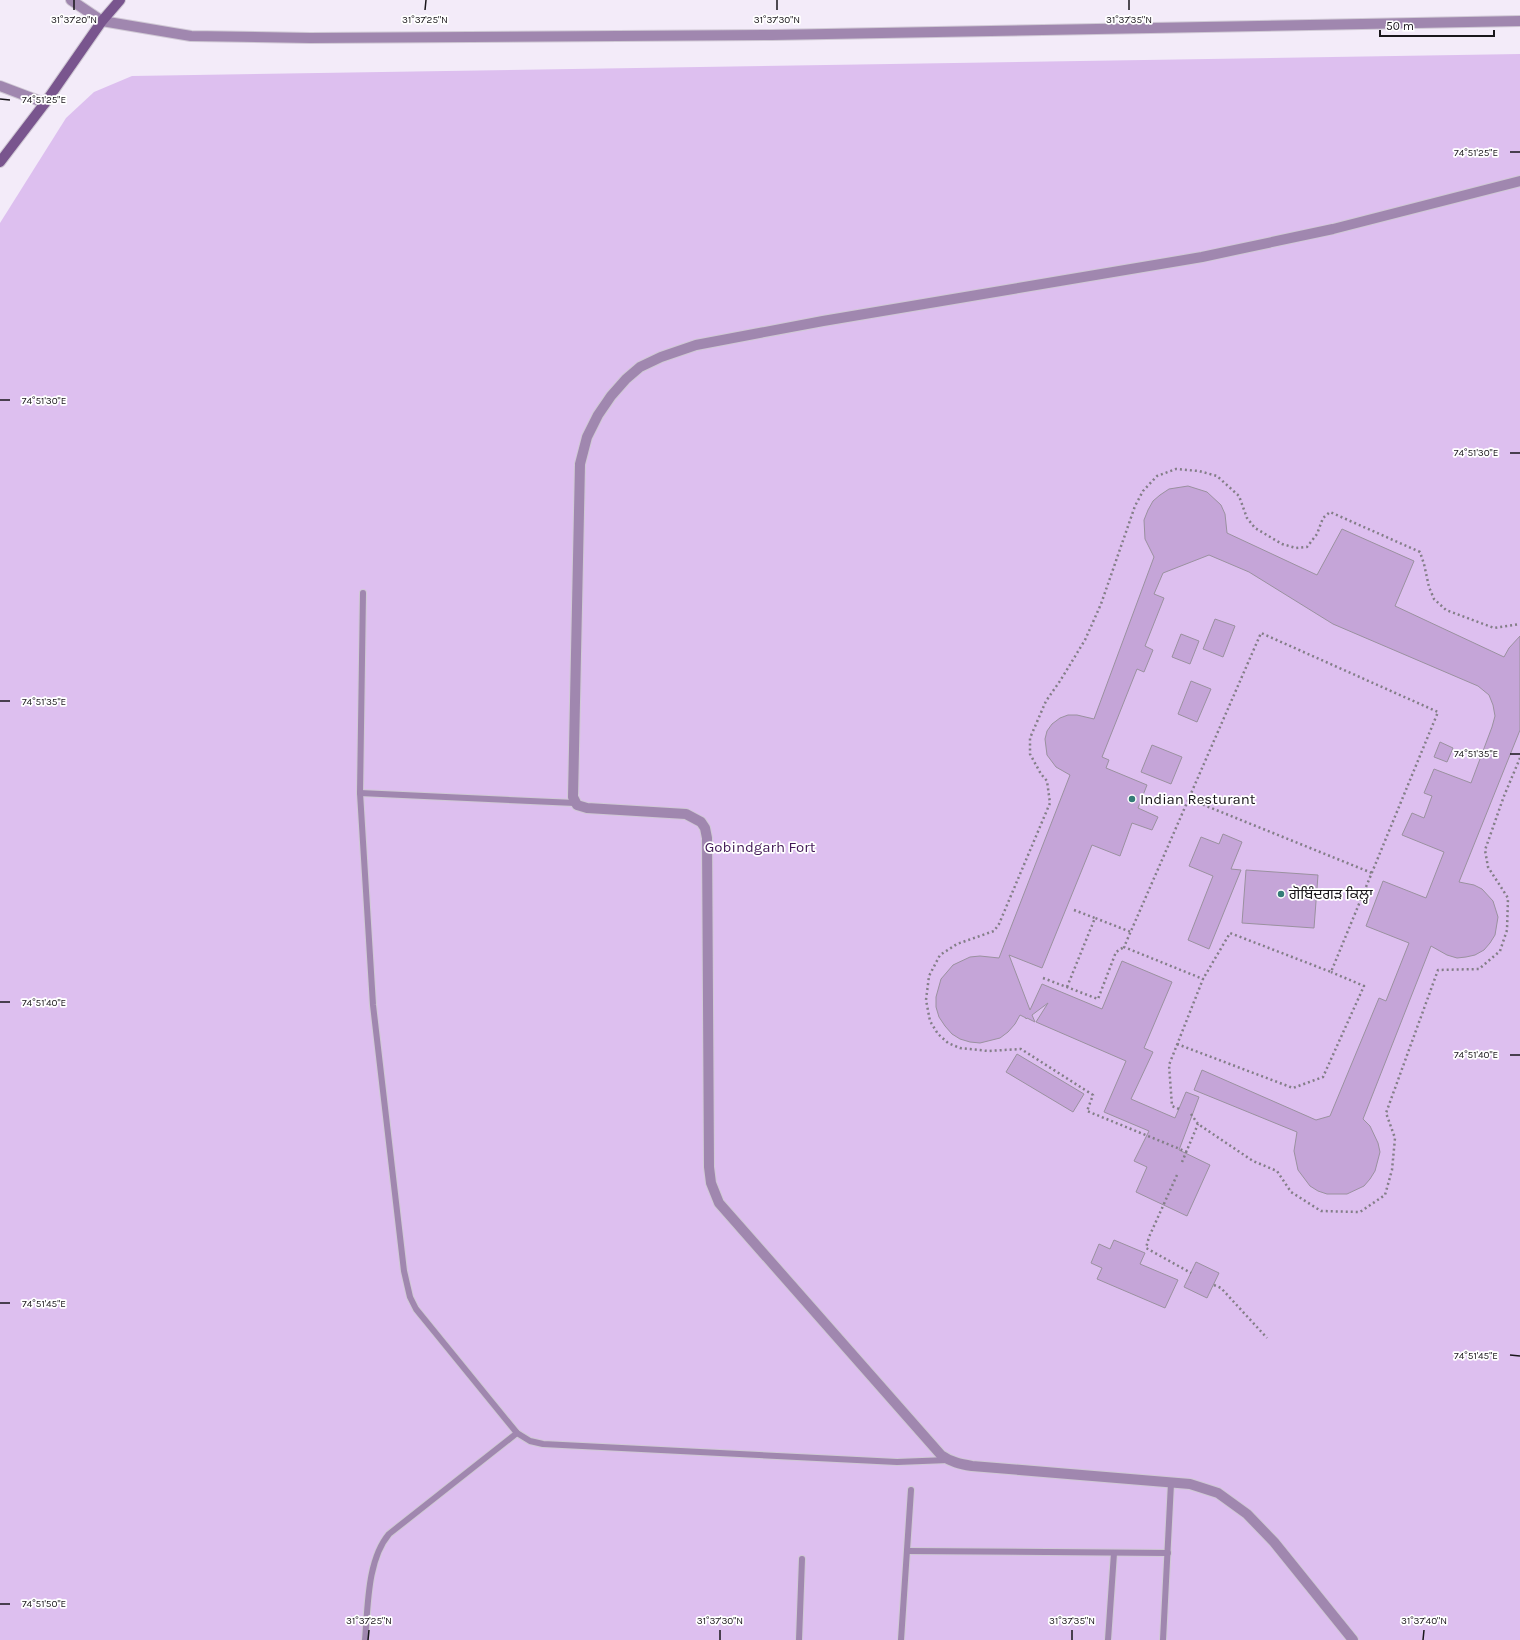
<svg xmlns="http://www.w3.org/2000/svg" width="1520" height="1640" font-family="Karla,'Noto Sans Gurmukhi',sans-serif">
  <rect width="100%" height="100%" fill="#f3ebf9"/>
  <polygon fill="#ddbfef" points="1520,54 1520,1640 0,1640 0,223 66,118 94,92 132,76"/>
  <g fill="#c5a5d8" stroke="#9a919f">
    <polygon points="1188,486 1207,492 1221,505 1225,514 1227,533 1317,575 1342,529 1414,561 1395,606 1504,657 1509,648 1520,636 1520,730 1459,882 1474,885 1482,889 1493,901 1498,917 1495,935 1490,943 1484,950 1475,955 1466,957 1457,958 1447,955 1431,946 1363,1119 1370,1126 1378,1143 1380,1152 1375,1171 1370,1179 1364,1186 1347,1194 1327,1194 1318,1191 1310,1186 1298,1170 1294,1151 1297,1132 1194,1090 1202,1070 1316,1120 1330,1116 1379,998 1386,1001 1409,943 1366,926 1383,881 1426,898 1444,852 1402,835 1412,813 1424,818 1432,796 1424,793 1434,769 1471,783 1492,727 1495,716 1493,705 1489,695 1478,686 1333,624 1249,572 1209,555 1163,573 1154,594 1164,598 1145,646 1153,650 1144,672 1137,669 1102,757 1109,760 1106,768 1147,785 1138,808 1158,817 1152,830 1132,823 1120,856 1092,845 1042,968 1009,955 1030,1010 1042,984 1102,1009 1122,961 1172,982 1144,1048 1153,1052 1131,1099 1175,1118 1186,1092 1199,1097 1179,1150 1210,1165 1187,1216 1136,1192 1147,1167 1134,1161 1149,1131 1104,1112 1126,1061 1036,1022 1048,1003 1032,1015 1035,1022 1027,1018 1026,1019 1026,1018 1020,1015 1015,1024 1008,1032 1000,1038 980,1043 970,1042 960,1039 952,1034 945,1026 939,1017 936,1007 936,997 941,979 953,965 970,957 980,956 999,958 1070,775 1056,767 1047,755 1045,739 1047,731 1052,724 1060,718 1068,715 1077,715 1094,719 1154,557 1145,539 1144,520 1148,510 1153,501 1160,495 1169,489"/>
    <polygon points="1215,619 1235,626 1223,657 1203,649"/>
    <polygon points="1181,634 1199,641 1190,664 1172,657"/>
    <polygon points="1191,681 1211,689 1197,722 1178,714"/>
    <polygon points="1440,742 1453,748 1447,762 1434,757"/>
    <polygon points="1152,745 1182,757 1171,784 1141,772"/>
    <polygon points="1223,834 1242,842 1231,869 1241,870 1209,949 1188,940 1213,876 1189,866 1201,837 1219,844"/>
    <polygon points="1246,870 1318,875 1314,928 1242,923"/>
    <polygon points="1017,1054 1084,1094 1073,1112 1006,1072"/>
    <polygon points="1114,1240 1145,1253 1140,1264 1178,1280 1165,1308 1097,1279 1102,1268 1091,1263 1099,1244 1110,1249"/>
    <polygon points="1196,1262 1219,1273 1207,1298 1184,1287"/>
  </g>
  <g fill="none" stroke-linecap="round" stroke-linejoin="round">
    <g stroke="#d0c9d5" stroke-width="8">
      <g id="lane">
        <polyline points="363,593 360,793 373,1005 404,1271 410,1297 416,1309 517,1433 530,1441 543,1444 897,1462 948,1460"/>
        <polyline points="360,793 575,803"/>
        <polyline points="907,1551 1168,1553"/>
        <path d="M 365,1640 C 368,1607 367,1560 389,1534 L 517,1433"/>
        <polyline points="799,1640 802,1559"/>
        <polyline points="901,1640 911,1490"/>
        <polyline points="1108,1640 1114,1553"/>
        <polyline points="1163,1640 1171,1483"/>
      </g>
    </g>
    <g stroke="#d0c9d5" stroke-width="12">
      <g id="street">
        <polyline points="71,0 102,21 191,36 310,38 772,35 1520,21"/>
        <polyline points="0,86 45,103"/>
        <path d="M 1353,1640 L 1274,1542 L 1247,1514 L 1218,1493 L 1190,1484 L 972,1466 C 960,1464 951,1462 941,1455 L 719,1203 L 711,1183 L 709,1167 L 707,838 L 705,828 L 701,822 L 686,814 L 587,808 L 577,805 L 573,797 L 580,464 L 587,437 L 598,415 L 611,396 L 626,379 L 640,367 L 661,357 L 696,345 L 823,321 L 1202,257 L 1333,229 L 1520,181"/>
      </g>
    </g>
    <g stroke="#d0c9d5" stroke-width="12">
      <polyline id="secondary" points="0,162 45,103 102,21 120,0"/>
    </g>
    <g stroke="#837e87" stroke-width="2.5" stroke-dasharray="2 3" stroke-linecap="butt">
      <polyline points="1189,799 1372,873"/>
      <polyline points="1074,910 1095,918"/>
      <polyline points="1043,978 1098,999 1116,952 1124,947"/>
      <polyline points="1067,987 1095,918 1131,932"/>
      <polyline points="1177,1044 1293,1088 1323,1077 1364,986 1331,972"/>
      <polyline points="1179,1109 1172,1106 1169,1065 1203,979 1124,947 1261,633 1438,712 1331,972 1230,933 1203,979"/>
      <polyline points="1191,1114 1198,1124 1253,1161 1277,1171 1291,1192 1321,1211 1360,1212 1385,1195 1392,1170 1395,1138 1386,1113 1438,970 1479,969 1500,951 1507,930 1508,898 1488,867 1485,850 1504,796 1520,758"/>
      <polyline points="1187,1152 1087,1111 1093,1095 1021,1049 988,1051 960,1048 948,1043 938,1034 930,1021 926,1000 929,976 940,955 957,944 994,931 999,924 1050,803 1047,781 1041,774 1030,754 1030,738 1046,701 1060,681 1085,640 1101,604 1135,506 1143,491 1157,476 1176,469 1199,471 1217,476 1239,496 1247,518 1255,528 1282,544 1296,548 1307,547 1317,534 1323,518 1330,512 1420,552 1424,564 1429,587 1434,599 1446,610 1494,628 1520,624"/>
      <polyline points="1182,1162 1198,1124"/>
      <polyline points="1177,1175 1149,1237 1146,1248 1191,1273"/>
      <polyline points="1214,1285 1221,1288 1267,1338"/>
    </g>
    <use href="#lane" stroke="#a087af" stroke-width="6"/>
    <use href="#street" stroke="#a087af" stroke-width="10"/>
    <use href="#secondary" stroke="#79558e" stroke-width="10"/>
  </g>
  <path fill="none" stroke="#19161b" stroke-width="1.5" d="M 74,10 L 74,0M 425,10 L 426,0M 777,10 L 777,0M 1129,10 L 1129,0M 0,99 L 10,100M 1510,152 L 1520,152M 0,400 L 10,400M 1510,453 L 1520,453M 0,701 L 10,701M 1510,754 L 1520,754M 0,1002 L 10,1002M 1510,1055 L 1520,1055M 0,1303 L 10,1303M 1510,1355 L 1520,1356M 0,1604 L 10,1604M 368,1640 L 369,1630M 720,1640 L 720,1630M 1072,1640 L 1072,1630M 1423,1640 L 1424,1630"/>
  <g fill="#347c77" stroke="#fff" stroke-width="1.5">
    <circle cx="1132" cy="799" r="4"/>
    <circle cx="1281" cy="894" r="4"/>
  </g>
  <g text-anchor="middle" stroke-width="3.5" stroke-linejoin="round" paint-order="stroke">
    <g font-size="15" fill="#19161b" stroke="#fff" text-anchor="start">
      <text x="1140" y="804">Indian Resturant</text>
      <text x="1289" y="899">ਗੋਬਿੰਦਗੜ ਕਿਲ੍ਹਾ</text>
    </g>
    <g font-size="15" fill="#421956" stroke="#fff">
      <text x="760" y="852">Gobindgarh Fort</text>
    </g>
  </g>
  <g font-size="10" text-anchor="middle" fill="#19161b" stroke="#fff" stroke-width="3.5" stroke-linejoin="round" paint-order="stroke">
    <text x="74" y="23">31°37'20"N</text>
    <text x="425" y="23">31°37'25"N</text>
    <text x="777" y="23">31°37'30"N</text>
    <text x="1129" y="23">31°37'35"N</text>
    <text x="44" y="103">74°51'25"E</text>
    <text x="1476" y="156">74°51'25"E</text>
    <text x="44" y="404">74°51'30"E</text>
    <text x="1476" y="456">74°51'30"E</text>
    <text x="44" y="705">74°51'35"E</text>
    <text x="1476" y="757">74°51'35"E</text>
    <text x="44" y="1006">74°51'40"E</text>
    <text x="1476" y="1058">74°51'40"E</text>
    <text x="44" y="1307">74°51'45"E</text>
    <text x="1476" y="1359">74°51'45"E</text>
    <text x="44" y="1607">74°51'50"E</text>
    <text x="369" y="1624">31°37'25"N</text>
    <text x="720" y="1624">31°37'30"N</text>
    <text x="1072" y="1624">31°37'35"N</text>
    <text x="1424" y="1624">31°37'40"N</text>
  </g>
  <path d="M1380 30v6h114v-6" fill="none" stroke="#19161b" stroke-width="2"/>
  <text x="1386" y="30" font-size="12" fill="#19161b" stroke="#ffffff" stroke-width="3" paint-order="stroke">50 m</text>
</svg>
